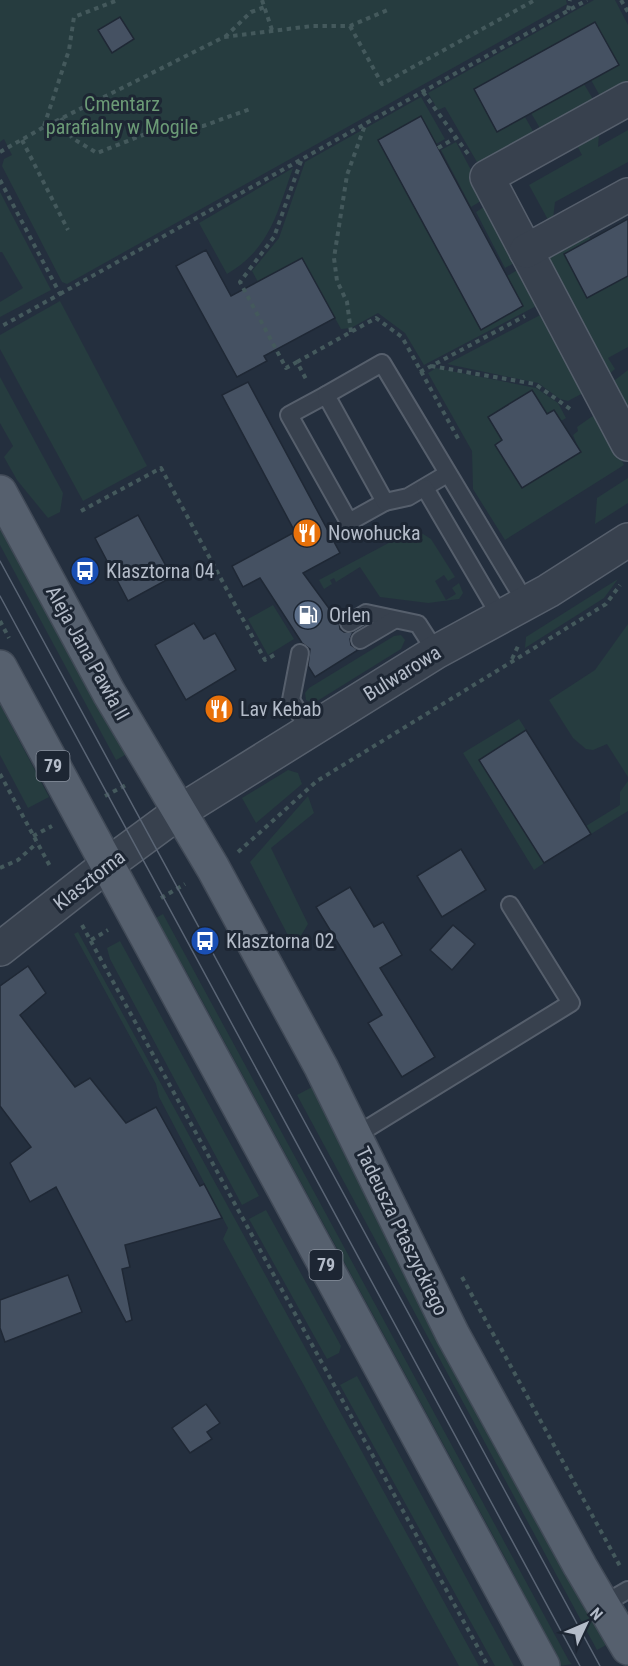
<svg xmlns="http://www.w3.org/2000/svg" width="628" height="1666" font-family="'Roboto Condensed',sans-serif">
  <rect width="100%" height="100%" fill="#242f3e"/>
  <g fill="#263c3f">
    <polygon points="0,0 566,0 567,4 67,284 62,282 2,166 4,159 12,155 4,139 0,142"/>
    <polygon points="594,0 615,0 628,25 628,89 604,103 591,80 619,65 595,22 474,89 497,132 525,117 537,138 481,169 445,107 438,110 428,93"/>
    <polygon points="584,84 597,106 544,135 531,113"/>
    <polygon points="421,97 445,139 436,144 420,117 378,140 480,329 523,306 507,276 521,268 540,304 424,365 405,333 378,313 351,328 341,329 302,258 258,282 252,271 279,238 305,162"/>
    <polygon points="600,121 598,147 628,130 628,162 555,202 552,227 529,185 582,155 572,136"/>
    <polygon points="456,142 486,198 471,207 441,150"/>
    <path d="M 293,168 C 277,213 270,249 227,274 L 199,223 Z"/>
    <polygon points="0,192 51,290 0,317 0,302 23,288 2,252 0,252"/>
    <polygon points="487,205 518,261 505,268 476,212"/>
    <polygon points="583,227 591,240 564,254 587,298 628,276 628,347 608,358 615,369 601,381 544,251"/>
    <polygon points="60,301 147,466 83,501 0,349 0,335"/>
    <polygon points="542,314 585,392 568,401 560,399 538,383 447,364"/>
    <polygon points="436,368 536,388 558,403 566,418 561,421 554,410 547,414 532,390 488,417 502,440 495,445 522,488 580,452 573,435 578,431 577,427 597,413 624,465 505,540 473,489 472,451 428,373"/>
    <polygon points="628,370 628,429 606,387"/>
    <polygon points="0,377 63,493 60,512 48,518 17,480 4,457 13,446 0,423"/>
    <polygon points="628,478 628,503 595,524 597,498"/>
    <polygon points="0,527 94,701 127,754 116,760 0,545"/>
    <polygon points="415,529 431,539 455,577 448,581 444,575 435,581 446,600 456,594 452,588 459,583 463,593 459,599 428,603 380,597 360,567 336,582 334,578 330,580 332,584 324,589 319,580"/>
    <polygon points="618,579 604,598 525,648 526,637"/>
    <polygon points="273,605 294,639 268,655 248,619"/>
    <polygon points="628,624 628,777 607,744 593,750 586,749 573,738 549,700 595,670"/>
    <polygon points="401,635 405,640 401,649 314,703 306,700 305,693 309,688 394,636"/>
    <polygon points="0,704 49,797 28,808 0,755"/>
    <polygon points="519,719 526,730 479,760 544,863 534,870 463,753"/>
    <polygon points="288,770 298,773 302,784 256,823 242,798"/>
    <polygon points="628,781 628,811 591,834 586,826 620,805 620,792"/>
    <polygon points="308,796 314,813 271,848 308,924 294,947 250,862"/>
    <polygon points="163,914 569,1661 572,1664 560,1666 508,1563 186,971 154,919"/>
    <polygon points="78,932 479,1666 459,1666 223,1239 228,1228 159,1097 156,1084 74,934"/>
    <polygon points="120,941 259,1196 242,1205 110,959 107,948"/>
    <path d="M 314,1086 C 404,1276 498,1465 608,1644 L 597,1650 L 297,1095 Z"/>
    <polygon points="266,1210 341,1346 339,1353 327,1359 249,1219"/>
    <polygon points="357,1376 514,1666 495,1666 340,1385"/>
  </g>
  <g fill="#455162" stroke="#1f2835" stroke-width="1.5">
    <polygon points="120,17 134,39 112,53 98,30"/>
    <polygon points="595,22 619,65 497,132 474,89"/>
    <polygon points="421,116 523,306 481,330 378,140"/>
    <polygon points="628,219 628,276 587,298 564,254"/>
    <polygon points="206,250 231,296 302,258 335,318 264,356 267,361 237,377 176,266"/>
    <polygon points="248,382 340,553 303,573 339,622 340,629 344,632 353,632 350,639 351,645 358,650 315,677 308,666 310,649 302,643 260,578 243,587 232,566 295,532 222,395"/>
    <polygon points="532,390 547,414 554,410 581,452 522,488 495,445 502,440 488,417"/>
    <polygon points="138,515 172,577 128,601 95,538"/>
    <polygon points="194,623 204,639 215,633 236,670 186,700 155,645"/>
    <polygon points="526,730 591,834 544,863 479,760"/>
    <polygon points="461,849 486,890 442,917 417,876"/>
    <polygon points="350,887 374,927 383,922 402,955 380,968 435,1057 402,1077 368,1023 382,1015 316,907"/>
    <polygon points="453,925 475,944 452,970 430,950"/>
    <polygon points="28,966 46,993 20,1015 75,1087 90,1078 126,1123 156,1107 200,1186 204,1184 222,1218 125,1245 130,1267 122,1269 132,1320 126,1322 56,1187 30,1202 10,1163 31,1147 0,1106 0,986"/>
    <polygon points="68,1275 82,1312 5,1342 0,1328 0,1300"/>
    <polygon points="206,1404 220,1423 207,1432 212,1439 190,1453 172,1428"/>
  </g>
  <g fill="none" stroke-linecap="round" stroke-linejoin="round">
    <g stroke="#565f6c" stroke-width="20">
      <g id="service">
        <polyline points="326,395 289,415 349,522 385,502"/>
        <polyline points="447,474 408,497 385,502 326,395 382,363 526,603"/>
        <polyline points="425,488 500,616"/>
        <polyline points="349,623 366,613 418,624 436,652"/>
        <polyline points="360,640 394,620"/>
        <polyline points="300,653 291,700 310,731"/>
        <polyline points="355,1136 571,1003 510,905"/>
        <polyline points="602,1605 628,1590"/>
      </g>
    </g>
    <g stroke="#565f6c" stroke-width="36">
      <g id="minor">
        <polyline points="628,99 487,177 628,444"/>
        <polyline points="526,251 628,195"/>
      </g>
    </g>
    <g stroke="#565f6c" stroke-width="36">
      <polyline id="tertiary" points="0,949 107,865 179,812 436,652 548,591 628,540"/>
    </g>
    <g stroke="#414a57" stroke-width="36">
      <g id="primary">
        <polyline points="0,492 109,693 213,868 321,1067 453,1335 580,1566 628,1648"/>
        <polyline points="0,667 543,1666"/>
      </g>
    </g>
    <g stroke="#44595c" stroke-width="4" stroke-dasharray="4.5 4.5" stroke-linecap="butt">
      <polyline points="262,0 273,33"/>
      <polyline points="621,0 628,12"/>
      <polyline points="568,10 570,0"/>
      <polyline points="350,26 382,84 535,0"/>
      <polyline points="225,37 251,12 265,7"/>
      <polyline points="423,92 468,154"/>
      <polyline points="61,118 72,138 97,153 166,126 203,126 250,109"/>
      <polyline points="44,126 69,50 74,17 118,0"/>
      <polyline points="22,140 68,230"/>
      <polyline points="438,148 457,137"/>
      <polyline points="0,152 44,127 224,37 312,26 350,26 390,9"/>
      <polyline points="301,161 274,237 240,282 286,368 297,362 307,381"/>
      <polyline points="0,180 60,294 0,327"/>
      <polyline points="60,294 587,0"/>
      <polyline points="351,332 347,302 337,281 334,258 347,175 365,125"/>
      <polyline points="297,362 376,318 402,337 460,442"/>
      <polyline points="431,366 535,384 573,411"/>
      <polyline points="420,372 525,316"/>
      <polyline points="81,511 161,468 265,660 276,654"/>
      <polyline points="0,621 9,638"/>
      <polyline points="512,659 519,644"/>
      <polyline points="0,774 51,868"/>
      <polyline points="105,796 128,784"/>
      <polyline points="33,836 52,826"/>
      <polyline points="238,852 317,781 606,604 620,585"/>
      <polyline points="0,868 18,860 37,843"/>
      <polyline points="161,898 185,884"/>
      <polyline points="82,925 488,1666"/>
      <polyline points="91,940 108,930"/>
      <polyline points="462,1277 621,1568"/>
    </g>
    <use href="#service" stroke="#38414e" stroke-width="16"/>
    <use href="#minor" stroke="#38414e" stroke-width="33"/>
    <use href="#tertiary" stroke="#38414e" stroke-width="33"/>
    <use href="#primary" stroke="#56606e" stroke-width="33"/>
    <g stroke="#5a6575" stroke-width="1.5">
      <polyline points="0,561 600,1666"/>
      <polyline points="0,596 580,1666"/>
    </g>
  </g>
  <defs>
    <g id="restaurant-disc" transform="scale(1.5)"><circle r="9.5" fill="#e8710a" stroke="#1d2633"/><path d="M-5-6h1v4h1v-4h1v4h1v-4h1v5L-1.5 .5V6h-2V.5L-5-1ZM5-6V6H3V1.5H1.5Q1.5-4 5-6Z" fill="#fff"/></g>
    <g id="bus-disc" transform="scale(1.5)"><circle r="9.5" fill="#1a4fb4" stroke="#1d2633"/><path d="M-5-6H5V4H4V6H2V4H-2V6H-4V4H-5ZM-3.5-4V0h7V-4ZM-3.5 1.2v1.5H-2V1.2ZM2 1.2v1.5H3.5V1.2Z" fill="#fff"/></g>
    <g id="fuel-disc" transform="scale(1.5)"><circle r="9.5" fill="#5c6f8a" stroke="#1d2633"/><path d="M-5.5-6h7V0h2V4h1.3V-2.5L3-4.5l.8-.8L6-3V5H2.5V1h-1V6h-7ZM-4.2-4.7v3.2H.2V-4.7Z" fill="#fff"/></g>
  </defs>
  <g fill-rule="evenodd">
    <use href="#restaurant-disc" x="307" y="533"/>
    <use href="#bus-disc" x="85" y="571"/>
    <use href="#fuel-disc" x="308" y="615"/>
    <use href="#restaurant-disc" x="219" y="709"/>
    <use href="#bus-disc" x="205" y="941"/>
  </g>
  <g text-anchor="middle" stroke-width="6" stroke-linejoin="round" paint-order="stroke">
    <g fill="#1d2633" stroke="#878f9c" stroke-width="1.5">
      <rect x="36.5" y="751" width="33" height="30" rx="4.5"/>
      <rect x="309.5" y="1250" width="33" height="30" rx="4.5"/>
    </g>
    <g font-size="18" font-weight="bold" fill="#b4bcc9">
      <text x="53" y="772">79</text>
      <text x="326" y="1271">79</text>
    </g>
    <g font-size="20" fill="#6b9a76" stroke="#1d2633">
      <text x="122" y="111">Cmentarz<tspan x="122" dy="23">parafialny w Mogile</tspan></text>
    </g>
    <g font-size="20" fill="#b4bcc9" stroke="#1d2633" text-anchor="start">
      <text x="328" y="540">Nowohucka</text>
      <text x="106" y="578">Klasztorna 04</text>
      <text x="329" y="622">Orlen</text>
      <text x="240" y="716">Lav Kebab</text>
      <text x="226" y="948">Klasztorna 02</text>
    </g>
    <g font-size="20" fill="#b4bcc9" stroke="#1d2633">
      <text transform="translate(88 653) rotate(61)" y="7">Aleja Jana Pawła II</text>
      <text transform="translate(402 673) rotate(-32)" y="7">Bulwarowa</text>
      <text transform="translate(89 880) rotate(-38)" y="7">Klasztorna</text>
      <text transform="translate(402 1231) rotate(64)" y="7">Tadeusza Ptaszyckiego</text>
    </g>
  </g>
  <g transform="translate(586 1624) rotate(46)" stroke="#1d2633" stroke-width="4.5" paint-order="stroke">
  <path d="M0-4.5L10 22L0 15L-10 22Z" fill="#b4bcc9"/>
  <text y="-9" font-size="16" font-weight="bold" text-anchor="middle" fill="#b4bcc9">N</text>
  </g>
</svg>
